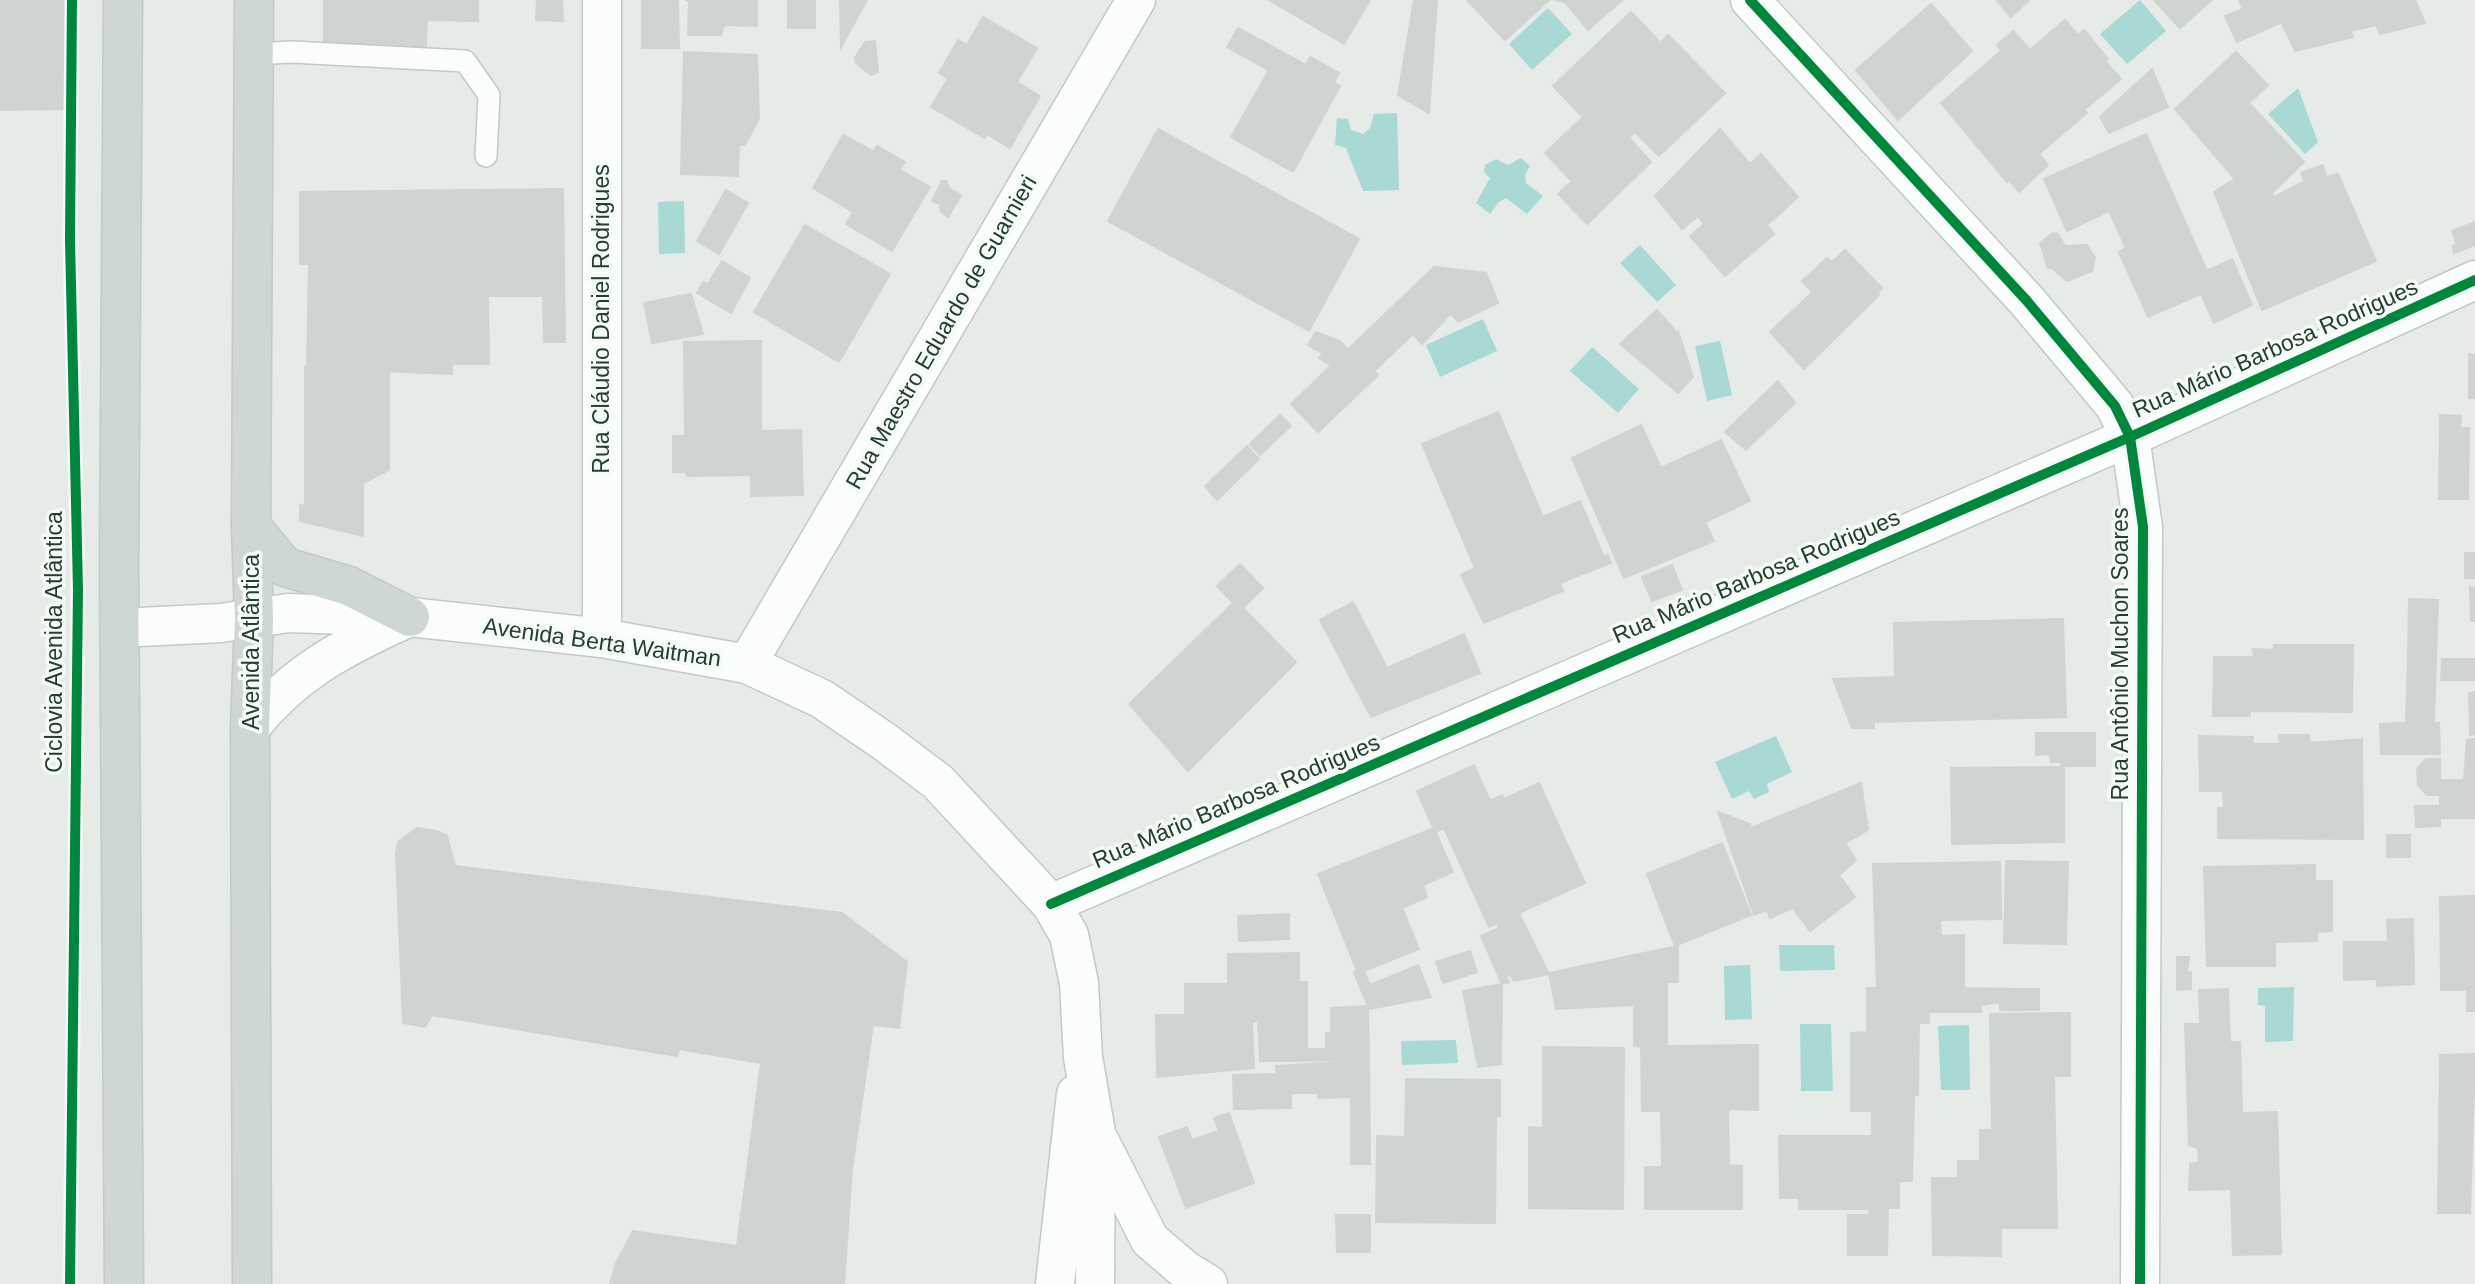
<svg xmlns="http://www.w3.org/2000/svg" width="2475" height="1284" font-family="Helvetica,sans-serif">
  <rect width="100%" height="100%" fill="#e6ebe8"/>
  <g fill="#a8d9d4">
    <polygon points="2140,0 2166,31 2127,64 2100,34"/>
    <polygon points="1548,8 1572,34 1532,70 1509,44"/>
    <polygon points="2298,88 2318,142 2305,154 2268,114"/>
    <polygon points="1397,113 1399,190 1363,191 1346,148 1335,145 1337,118 1348,119 1351,130 1363,134 1370,128 1374,114"/>
    <polygon points="1521,158 1530,166 1525,175 1526,183 1543,196 1527,214 1506,198 1499,202 1490,214 1476,203 1490,178 1484,172 1485,165 1496,159 1508,165"/>
    <polygon points="684,201 685,253 659,254 658,202"/>
    <polygon points="1640,245 1676,285 1657,302 1620,263"/>
    <polygon points="1483,319 1497,351 1440,377 1426,345"/>
    <polygon points="1720,341 1732,395 1707,401 1695,346"/>
    <polygon points="1592,347 1639,389 1618,413 1570,371"/>
    <polygon points="1776,736 1792,772 1767,784 1769,792 1754,799 1749,791 1732,799 1715,762"/>
    <polygon points="1779,945 1834,945 1835,970 1780,971"/>
    <polygon points="1750,965 1752,1019 1725,1020 1724,966"/>
    <polygon points="2294,987 2293,1041 2265,1042 2265,1006 2258,1005 2258,988"/>
    <polygon points="1800,1024 1831,1024 1833,1091 1801,1091"/>
    <polygon points="1969,1025 1970,1090 1941,1090 1938,1026"/>
    <polygon points="1456,1040 1458,1063 1402,1065 1401,1041"/>
  </g>
  <g fill="#cfd4d1" stroke="#cfd4d1" stroke-width="2">
    <polygon points="0,0 66,0 66,109 0,110"/>
    <polygon points="324,0 478,0 478,21 427,20 426,47 324,46"/>
    <polygon points="537,0 562,0 563,21 536,20"/>
    <polygon points="642,0 678,0 679,48 642,48"/>
    <polygon points="686,0 757,0 757,26 724,25 721,35 688,35 689,2"/>
    <rect x="788" y="0" width="27" height="28"/>
    <polygon points="840,0 867,0 841,47"/>
    <polygon points="1269,0 1370,0 1344,44"/>
    <polygon points="1414,0 1437,0 1429,113 1398,95"/>
    <polygon points="1467,0 1549,0 1505,40"/>
    <polygon points="1554,0 1622,0 1588,30 1565,2"/>
    <polygon points="1996,0 2029,0 2011,17"/>
    <polygon points="2154,0 2212,0 2180,28"/>
    <polygon points="2239,0 2271,0 2282,22 2237,42 2225,16 2243,9"/>
    <polygon points="2271,0 2415,0 2425,23 2380,34 2376,25 2351,31 2353,37 2295,51"/>
    <polygon points="1931,4 1972,51 1898,120 1856,70"/>
    <polygon points="1631,12 1661,43 1668,35 1725,93 1659,156 1635,132 1629,138 1651,162 1587,224 1558,194 1572,181 1545,153 1583,117 1553,86"/>
    <polygon points="983,17 1037,48 1017,82 1040,96 1010,148 987,134 985,138 931,107 948,79 939,73 958,40 967,45"/>
    <polygon points="2065,20 2078,35 2084,30 2108,59 2105,61 2121,79 2084,110 2087,113 2039,154 2048,165 2019,192 2009,180 2007,182 1941,103 2001,51 1997,45 2013,31 2030,50"/>
    <polygon points="1238,28 1306,65 1310,57 1339,73 1334,82 1340,86 1293,172 1231,137 1269,70 1227,47"/>
    <polygon points="875,41 878,72 871,75 856,63 855,58 865,42"/>
    <polygon points="684,52 757,55 759,118 745,145 739,145 738,176 681,174"/>
    <polygon points="2236,52 2268,85 2249,103 2304,162 2272,193 2274,197 2305,181 2301,173 2323,165 2326,177 2338,174 2376,261 2262,310 2214,192 2235,179 2175,109"/>
    <polygon points="2152,69 2168,107 2109,133 2100,117"/>
    <polygon points="1158,129 1359,239 1309,331 1108,221"/>
    <polygon points="1720,129 1750,164 1761,154 1798,197 1767,225 1774,234 1725,276 1690,236 1704,224 1698,216 1682,229 1655,196"/>
    <polygon points="2146,134 2207,271 2232,259 2252,305 2214,323 2201,294 2148,317 2119,252 2126,248 2109,211 2067,231 2044,179"/>
    <polygon points="843,135 874,152 877,146 905,162 900,170 930,187 892,251 846,224 853,212 813,188"/>
    <polygon points="942,181 946,181 949,188 961,195 948,217 941,212 940,204 932,201"/>
    <polygon points="563,189 565,342 544,342 543,296 488,296 489,364 452,364 452,374 307,368 309,264 300,264 300,192"/>
    <polygon points="726,190 748,203 719,254 697,241"/>
    <polygon points="2475,222 2475,245 2454,253 2453,246 2457,245 2452,231"/>
    <polygon points="805,225 890,274 839,362 754,312"/>
    <polygon points="2053,233 2058,234 2065,246 2087,245 2095,258 2092,271 2067,281 2052,268 2048,268 2040,243"/>
    <polygon points="1845,250 1882,288 1877,293 1879,295 1804,369 1770,332 1816,289 1811,291 1802,281 1827,258 1832,262"/>
    <polygon points="722,261 750,278 731,313 697,293 703,282 708,284"/>
    <polygon points="1434,267 1486,273 1498,303 1458,322 1451,313 1422,344 1413,334 1374,371 1378,375 1318,432 1291,404"/>
    <polygon points="691,294 703,334 652,343 644,303"/>
    <polygon points="1657,310 1677,333 1643,363 1620,344"/>
    <polygon points="1678,331 1693,377 1678,393 1643,363"/>
    <polygon points="1316,332 1340,341 1348,350 1332,366 1319,358 1323,353 1308,345"/>
    <polygon points="761,341 761,431 801,430 803,495 751,496 751,475 687,476 686,472 673,472 673,436 685,436 684,342"/>
    <polygon points="2469,354 2475,355 2475,398 2469,398"/>
    <polygon points="305,367 389,371 389,470 363,483 363,536 300,521 300,505 305,506"/>
    <polygon points="1778,381 1795,403 1746,450 1725,432"/>
    <polygon points="1498,412 1543,517 1580,501 1604,557 1608,555 1611,563 1560,583 1563,591 1484,623 1461,575 1475,568 1422,444"/>
    <polygon points="1280,415 1291,426 1260,455 1250,444"/>
    <polygon points="2440,415 2461,416 2460,428 2469,428 2468,499 2439,499"/>
    <polygon points="1641,425 1661,468 1721,440 1750,501 1705,522 1714,541 1624,578 1572,458"/>
    <polygon points="1247,446 1259,459 1217,500 1205,486"/>
    <rect x="2465" y="553" width="10" height="25"/>
    <polygon points="1240,564 1263,588 1243,608 1296,662 1188,771 1129,704 1233,603 1217,586"/>
    <polygon points="1672,565 1682,590 1652,601 1642,577"/>
    <polygon points="2470,587 2475,588 2475,621 2471,621"/>
    <polygon points="2409,599 2438,600 2436,659 2408,658"/>
    <polygon points="1353,602 1387,668 1464,634 1480,673 1371,717 1320,620"/>
    <polygon points="2063,619 2066,717 1874,722 1874,728 1852,728 1833,679 1895,677 1894,623"/>
    <polygon points="2274,645 2353,645 2352,712 2250,711 2250,716 2213,716 2214,657 2254,657 2253,649 2274,650"/>
    <polygon points="2408,658 2436,659 2434,723 2406,723"/>
    <polygon points="2442,659 2475,659 2475,680 2441,680"/>
    <polygon points="2475,692 2475,734 2470,735 2469,693"/>
    <polygon points="2406,723 2439,723 2440,754 2381,754 2380,724"/>
    <polygon points="2036,733 2095,733 2095,766 2061,766 2061,762 2051,762 2050,754 2036,755"/>
    <polygon points="2279,735 2309,735 2310,743 2362,739 2363,839 2218,838 2218,808 2224,808 2223,791 2200,791 2199,736 2253,737 2253,744 2280,744"/>
    <polygon points="2475,739 2475,818 2440,818 2440,780 2464,780 2467,740"/>
    <polygon points="2426,759 2440,759 2440,795 2427,795 2418,785 2417,769"/>
    <polygon points="1474,765 1490,801 1502,795 1504,799 1539,783 1585,883 1519,913 1549,974 1514,981 1510,974 1506,976 1509,982 1502,984 1481,936 1499,928 1497,923 1489,927 1444,828 1435,832 1417,791"/>
    <polygon points="2064,767 2064,842 1952,844 1951,768"/>
    <polygon points="1861,783 1868,830 1845,843 1856,860 1839,875 1855,897 1810,931 1793,908 1770,918 1767,910 1754,915 1718,812 1750,824 1751,828"/>
    <polygon points="2415,806 2440,806 2440,826 2416,827"/>
    <polygon points="417,828 437,831 447,836 455,866 842,913 907,962 899,1028 873,1025 852,1169 844,1284 610,1284 616,1263 633,1231 737,1246 761,1063 679,1049 677,1056 432,1015 425,1027 403,1023 396,854 398,842"/>
    <polygon points="1434,828 1453,872 1423,885 1427,897 1402,908 1419,949 1364,971 1370,985 1418,965 1431,997 1369,1009 1354,972 1357,971 1318,874"/>
    <rect x="2387" y="835" width="23" height="22"/>
    <polygon points="1722,843 1751,915 1675,946 1647,874"/>
    <polygon points="2006,861 2068,862 2066,944 2004,943"/>
    <polygon points="2000,862 2001,919 1940,920 1941,936 1964,935 1964,989 1877,988 1873,864"/>
    <polygon points="2315,865 2315,881 2332,881 2332,931 2317,932 2317,941 2275,942 2275,966 2207,966 2204,867"/>
    <polygon points="2475,896 2475,978 2441,978 2440,897"/>
    <polygon points="1289,914 1289,939 1239,941 1238,916"/>
    <polygon points="2413,919 2414,984 2377,986 2377,979 2344,980 2344,942 2388,942 2387,920"/>
    <polygon points="1678,946 1678,982 1667,982 1667,1046 1758,1045 1758,1110 1728,1109 1729,1165 1742,1166 1742,1209 1645,1209 1645,1167 1662,1167 1661,1111 1642,1111 1641,1047 1634,1046 1634,955"/>
    <polygon points="1470,951 1477,972 1443,983 1436,962"/>
    <polygon points="1299,953 1299,982 1307,982 1307,1049 1326,1049 1326,1033 1331,1033 1331,1008 1368,1006 1369,1060 1260,1061 1258,1021 1252,1022 1254,1068 1157,1077 1156,1015 1185,1015 1185,984 1228,984 1228,954"/>
    <polygon points="1634,955 1634,1005 1556,1009 1549,973"/>
    <polygon points="2177,957 2189,957 2187,973 2191,972 2191,989 2177,990"/>
    <polygon points="2475,978 2475,1011 2467,1011 2467,990 2441,990 2441,979"/>
    <polygon points="1502,984 1501,1064 1478,1067 1463,991"/>
    <polygon points="1867,988 1928,988 1929,1023 1919,1023 1918,1095 1914,1096 1912,1181 1899,1181 1899,1208 1888,1208 1887,1255 1848,1255 1848,1215 1870,1215 1869,1209 1799,1209 1799,1198 1780,1198 1779,1136 1872,1136 1872,1111 1851,1111 1851,1033 1867,1032"/>
    <polygon points="1928,988 2039,989 2039,1010 2000,1010 2000,1002 1981,1005 1981,1012 1929,1012"/>
    <polygon points="2228,989 2230,1042 2240,1042 2242,1113 2277,1112 2281,1254 2233,1255 2231,1189 2189,1190 2190,1164 2199,1162 2198,1148 2189,1145 2185,1024 2200,1024 2199,990"/>
    <polygon points="2070,1013 2070,1076 2054,1076 2057,1228 2001,1228 2001,1256 1933,1255 1932,1178 1958,1178 1958,1161 1980,1161 1980,1130 1992,1130 1990,1014"/>
    <polygon points="1543,1047 1624,1048 1623,1209 1529,1208 1529,1127 1543,1128"/>
    <polygon points="2475,1054 2470,1213 2438,1213 2440,1055"/>
    <polygon points="1369,1060 1370,1164 1351,1164 1351,1097 1318,1098 1318,1093 1291,1093 1291,1108 1234,1109 1233,1075 1276,1074 1276,1066"/>
    <polygon points="1406,1079 1500,1080 1500,1116 1496,1116 1495,1223 1376,1222 1377,1136 1405,1137"/>
    <polygon points="1229,1113 1254,1183 1186,1208 1159,1137 1187,1127 1192,1140 1219,1131 1214,1118"/>
    <polygon points="1336,1215 1370,1215 1370,1252 1337,1252"/>
  </g>
  <g fill="none" stroke-linecap="round" stroke-linejoin="round">
    <g stroke="#c3c8c5" stroke-width="24">
      <polyline id="service" points="253,54 292,52 465,61 489,95 486,156"/>
    </g>
    <g stroke="#c3c8c5" stroke-width="41">
      <g id="minor">
        <polyline points="1750,0 2027,301 2115,406 2130,437 2143,527 2140,1284"/>
        <polyline points="602,638 602,0"/>
        <polyline points="747,664 1136,0"/>
        <polyline points="1051,904 2130,437 2475,280"/>
      </g>
    </g>
    <g stroke="#c2c9c5" stroke-width="41">
      <g id="secondary">
        <polyline points="120,628 221,623 288,613 410,617 602,638 747,664 822,699 885,742 938,782 1051,904 1069,935 1079,983 1083,1057 1096,1133 1095,1284"/>
        <path d="M 250,728 C 293,673 342,648 403,620"/>
        <polyline points="1100,1142 1150,1240 1185,1270 1208,1284"/>
        <polyline points="1055,1284 1076,1094"/>
      </g>
    </g>
    <g stroke="#c2cac6" stroke-width="41">
      <g id="primary">
        <polyline points="123,0 119,565 124,1284"/>
        <polyline points="251,526 285,567 349,586 410,617"/>
        <polyline points="252,1284 250,728 254,619 251,526 254,0"/>
      </g>
    </g>
    <use href="#service" stroke="#fbfcfc" stroke-width="21"/>
    <use href="#minor" stroke="#fbfcfc" stroke-width="38"/>
    <use href="#secondary" stroke="#fbfcfc" stroke-width="38"/>
    <use href="#primary" stroke="#ced7d3" stroke-width="38"/>
    <g stroke="#f5faf6" stroke-width="15">
      <g id="cycleway">
        <polyline points="1750,0 2027,301 2115,406 2130,437 2143,527 2140,1284"/>
        <polyline points="1051,904 2130,437 2475,280"/>
        <polyline points="70,1284 78,590 70,240 72,0"/>
      </g>
    </g>
    <use href="#cycleway" stroke="#00873e" stroke-width="10"/>
  </g>
  <g text-anchor="middle" stroke-width="7" stroke-linejoin="round" paint-order="stroke">
    <g font-size="23" fill="#243f31" stroke="#f5faf6">
      <text transform="translate(601 319) rotate(-90)" y="8">Rua Cláudio Daniel Rodrigues</text>
      <text transform="translate(941 332) rotate(-60)" y="8">Rua Maestro Eduardo de Guarnieri</text>
      <text transform="translate(2275 348) rotate(-24)" y="8">Rua Mário Barbosa Rodrigues</text>
      <text transform="translate(1756 576) rotate(-23)" y="8">Rua Mário Barbosa Rodrigues</text>
      <text transform="translate(54 642) rotate(-90)" y="8">Ciclovia Avenida Atlântica</text>
      <text transform="translate(251 642) rotate(-90)" y="8">Avenida Atlântica</text>
      <text transform="translate(602 642) rotate(8)" y="8">Avenida Berta Waitman</text>
      <text transform="translate(2120 654) rotate(-90)" y="8">Rua Antônio Muchon Soares</text>
      <text transform="translate(1236 801) rotate(-23)" y="8">Rua Mário Barbosa Rodrigues</text>
    </g>
  </g>
</svg>
